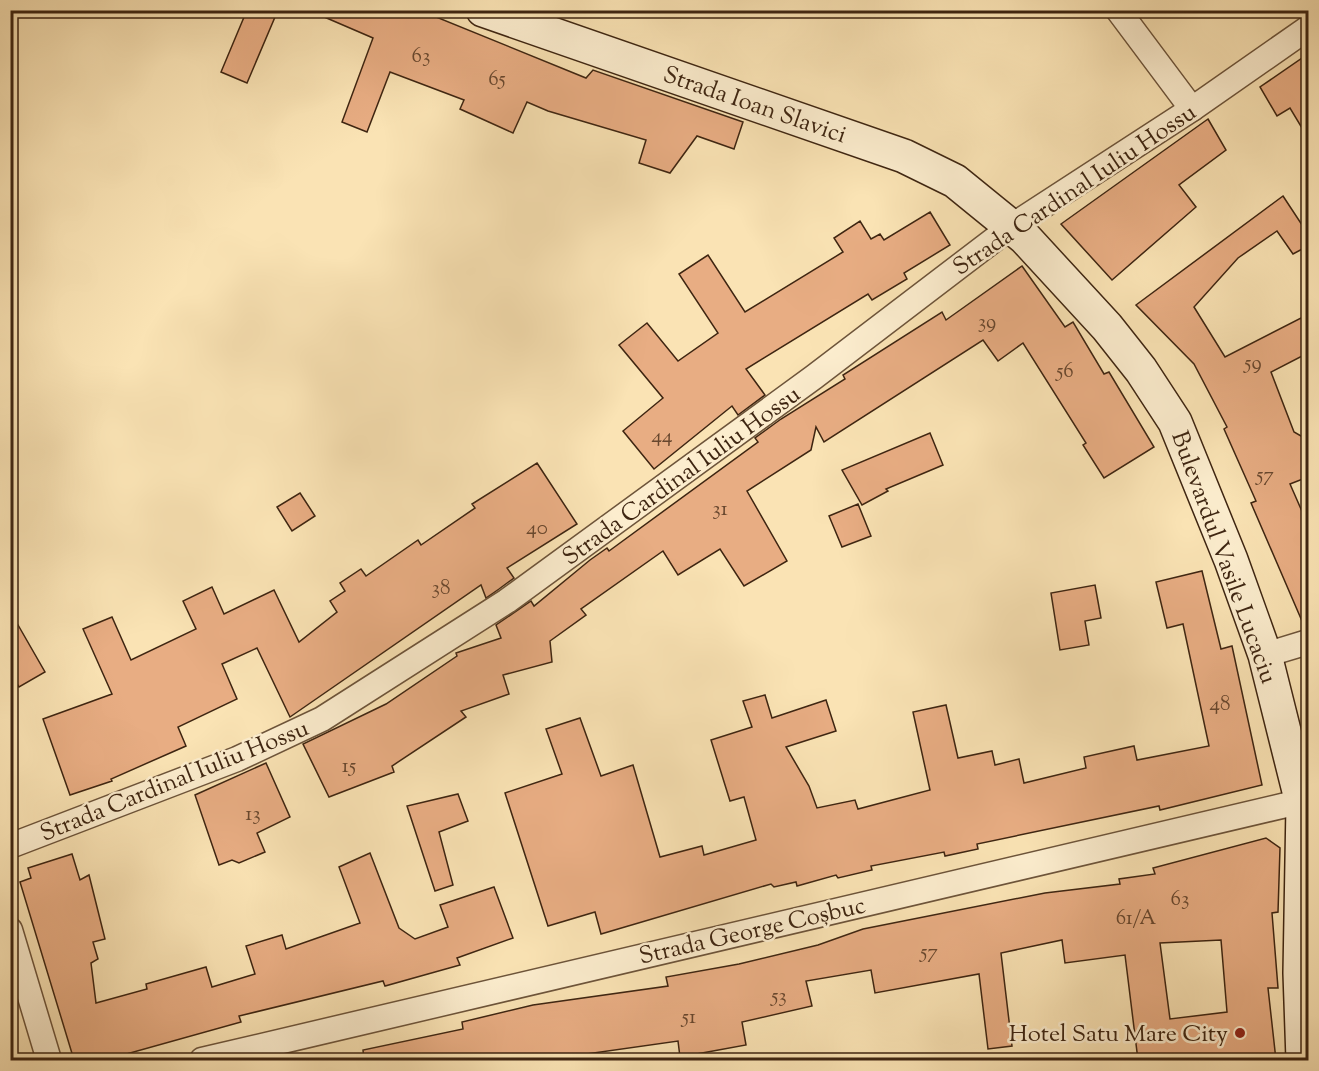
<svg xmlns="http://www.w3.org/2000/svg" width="1319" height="1071" font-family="'Sorts Mill Goudy',serif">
  <rect width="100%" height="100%" fill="#fae3b4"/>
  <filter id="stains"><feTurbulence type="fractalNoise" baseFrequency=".00333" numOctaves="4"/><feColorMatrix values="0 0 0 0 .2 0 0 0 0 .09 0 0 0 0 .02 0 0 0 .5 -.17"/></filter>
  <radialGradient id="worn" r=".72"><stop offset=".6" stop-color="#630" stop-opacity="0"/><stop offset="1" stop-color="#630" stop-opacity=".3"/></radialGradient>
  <g fill="#e8ad83" stroke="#3e2511" stroke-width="1.5" fill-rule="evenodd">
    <polygon points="247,10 278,10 247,83 221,72"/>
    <polygon points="308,10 419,10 586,78 593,70 743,122 734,149 697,136 670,173 639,163 646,140 548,111 527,102 513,133 460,109 464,100 390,72 367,132 342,122 373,38"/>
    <polygon points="1308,54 1308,138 1290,108 1277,116 1260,87"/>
    <polygon points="1208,119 1226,150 1179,185 1196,207 1112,280 1061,224"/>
    <polygon points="1283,196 1308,234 1308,246 1293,254 1277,231 1238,258 1194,307 1225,357 1301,318 1308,333 1308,353 1271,372 1294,432 1308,440 1308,477 1290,484 1308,525 1308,628 1305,628 1251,503 1256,501 1224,429 1227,427 1194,364 1136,305"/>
    <polygon points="930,212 950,245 904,273 907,279 872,300 868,294 746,369 765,395 738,415 732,406 654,469 623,431 663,398 619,345 647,323 678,361 718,333 679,274 708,255 745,312 843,252 834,238 860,221 871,239 880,234 884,240"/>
    <polygon points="1022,266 1065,327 1073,322 1104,374 1109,372 1154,447 1104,478 1083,445 1086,443 1023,343 998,361 983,340 824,442 816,427 811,450 747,491 787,561 744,586 720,549 678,575 663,551 581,609 586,615 550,641 552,662 503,675 509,694 461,711 466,717 392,766 394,772 329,797 303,744 386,704 457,656 456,653 501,638 496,625 531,601 534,606 590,560 607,548 609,551 758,442 755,438 781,419 845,379 843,375 942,312 946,320"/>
    <polygon points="930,433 943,465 886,489 888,491 862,505 842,470"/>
    <polygon points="537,463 577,524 507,568 514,578 499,589 486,598 481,585 290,717 257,648 222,664 237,699 178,727 186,746 111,779 112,781 70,795 43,719 112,694 83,629 112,617 131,660 196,629 183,601 212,587 224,614 274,590 299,642 337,612 330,601 345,591 340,583 361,569 366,576 418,540 421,545 475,508 472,504"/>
    <polygon points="300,493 315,516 292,531 277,507"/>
    <polygon points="858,504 871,536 842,547 829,516"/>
    <polygon points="1202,571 1221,649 1232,646 1262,785 1160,810 1159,806 977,844 978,849 945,856 944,852 871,866 872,870 838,878 836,875 797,886 796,882 774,887 771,884 601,934 595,912 548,926 505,793 562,774 546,729 580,718 601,776 633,765 660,857 702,846 704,855 756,840 744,797 730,801 711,740 752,727 743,701 765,695 772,718 826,700 836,731 786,747 809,786 817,808 855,800 858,809 930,790 913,712 946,705 958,758 992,751 995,765 1019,759 1024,783 1086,768 1084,757 1134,746 1137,760 1209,746 1183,624 1167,628 1156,582"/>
    <polygon points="1095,585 1101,618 1085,621 1089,645 1060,650 1051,593"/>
    <polygon points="10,611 45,672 19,687 10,671"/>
    <polygon points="266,763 290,817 257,833 265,852 239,863 232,860 219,865 195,795"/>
    <polygon points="458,794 468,821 439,832 453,885 435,891 407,806"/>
    <path d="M 1266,838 L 1280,848 L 1278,912 L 1272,913 L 1278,988 L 1268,988 L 1276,1060 L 1138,1060 L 1125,955 L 1065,963 L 1062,940 L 1001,953 L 1012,1046 L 988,1049 L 979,974 L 875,993 L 871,970 L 806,981 L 812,1006 L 742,1022 L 746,1045 L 680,1057 L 678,1041 L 544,1060 L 364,1060 L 363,1050 L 463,1029 L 462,1022 L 533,1005 L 668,986 L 666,977 L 739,964 L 818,945 L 863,929 L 1045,893 L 1120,884 L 1119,879 L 1155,874 L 1153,868 ZM 1221,940 L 1227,1012 L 1170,1019 L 1160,943 Z"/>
    <polygon points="370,853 399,928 415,939 448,927 440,905 494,887 513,938 457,958 460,965 385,986 383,981 239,1016 241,1022 105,1060 74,1060 20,882 31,878 28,868 72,854 80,880 89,875 105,939 93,942 98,959 91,963 96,1003 147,989 146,984 206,967 212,987 255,974 246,946 282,935 286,949 360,923 339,867"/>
  </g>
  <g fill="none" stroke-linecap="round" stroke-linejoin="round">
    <g stroke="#6d543a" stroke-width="27">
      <g id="minor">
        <polyline points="1118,10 1192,109"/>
        <polyline points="1265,655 1308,642"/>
        <polyline points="10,846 237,759 322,719 507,601 814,377 1012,226 1192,109 1308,28"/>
        <polyline points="10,930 49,1060"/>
        <polyline points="202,1060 1303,801"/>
      </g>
    </g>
    <g stroke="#3e2511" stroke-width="36">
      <g id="secondary">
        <polyline points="483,10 904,156 955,181 1025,238 1107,327 1141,370 1175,422 1231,560 1265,655 1308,827"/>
        <polyline points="1303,805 1300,973 1303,1060"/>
      </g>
    </g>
    <use href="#minor" stroke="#fcedce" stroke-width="24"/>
    <use href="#secondary" stroke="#fcedce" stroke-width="33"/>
  </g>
  <circle fill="#8f2418" stroke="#fcedce" stroke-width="2" cx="1240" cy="1033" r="6"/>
  <g text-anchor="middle" stroke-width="5" stroke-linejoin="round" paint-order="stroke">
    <g font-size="21" fill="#68472e">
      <text x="421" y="62">63</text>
      <text x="497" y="85">65</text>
      <text x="987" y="328">39</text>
      <text x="1253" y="369">59</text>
      <text x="1065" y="377">56</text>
      <text x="662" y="442">44</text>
      <text x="1265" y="481">57</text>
      <text x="720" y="515">31</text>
      <text x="537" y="534">40</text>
      <text x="441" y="594">38</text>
      <text x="1220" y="710">48</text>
      <text x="349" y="772">15</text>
      <text x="253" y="820">13</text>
      <text x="1180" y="905">63</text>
      <text x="1136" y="924">61/A</text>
      <text x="929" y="958">57</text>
      <text x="779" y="1002">53</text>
      <text x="689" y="1023">51</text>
    </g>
    <g font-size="24" fill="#3e2511" stroke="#fcedce">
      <text transform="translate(755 104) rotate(19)" y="8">Strada Ioan Slavici</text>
      <text transform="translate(1074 189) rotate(-34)" y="8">Strada Cardinal Iuliu Hossu</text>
      <text transform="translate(681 475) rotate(-36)" y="8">Strada Cardinal Iuliu Hossu</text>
      <text transform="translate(1225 557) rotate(70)" y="8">Bulevardul Vasile Lucaciu</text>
      <text transform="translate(174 780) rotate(-22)" y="8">Strada Cardinal Iuliu Hossu</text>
      <text transform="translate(752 930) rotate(-13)" y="8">Strada George Coșbuc</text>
    </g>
    <g font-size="24" fill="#3e2511" stroke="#fcedce" text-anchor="end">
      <text x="1228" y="1041">Hotel Satu Mare City</text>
    </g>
  </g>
  <rect width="1319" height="1071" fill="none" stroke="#fae3b4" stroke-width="36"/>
  <rect x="12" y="12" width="1295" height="1047" fill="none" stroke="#3e2511" stroke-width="3"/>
  <rect x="18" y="18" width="1283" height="1035" fill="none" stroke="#3e2511" stroke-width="1.5"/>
  <rect width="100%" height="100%" filter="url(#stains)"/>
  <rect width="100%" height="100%" fill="url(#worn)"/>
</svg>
